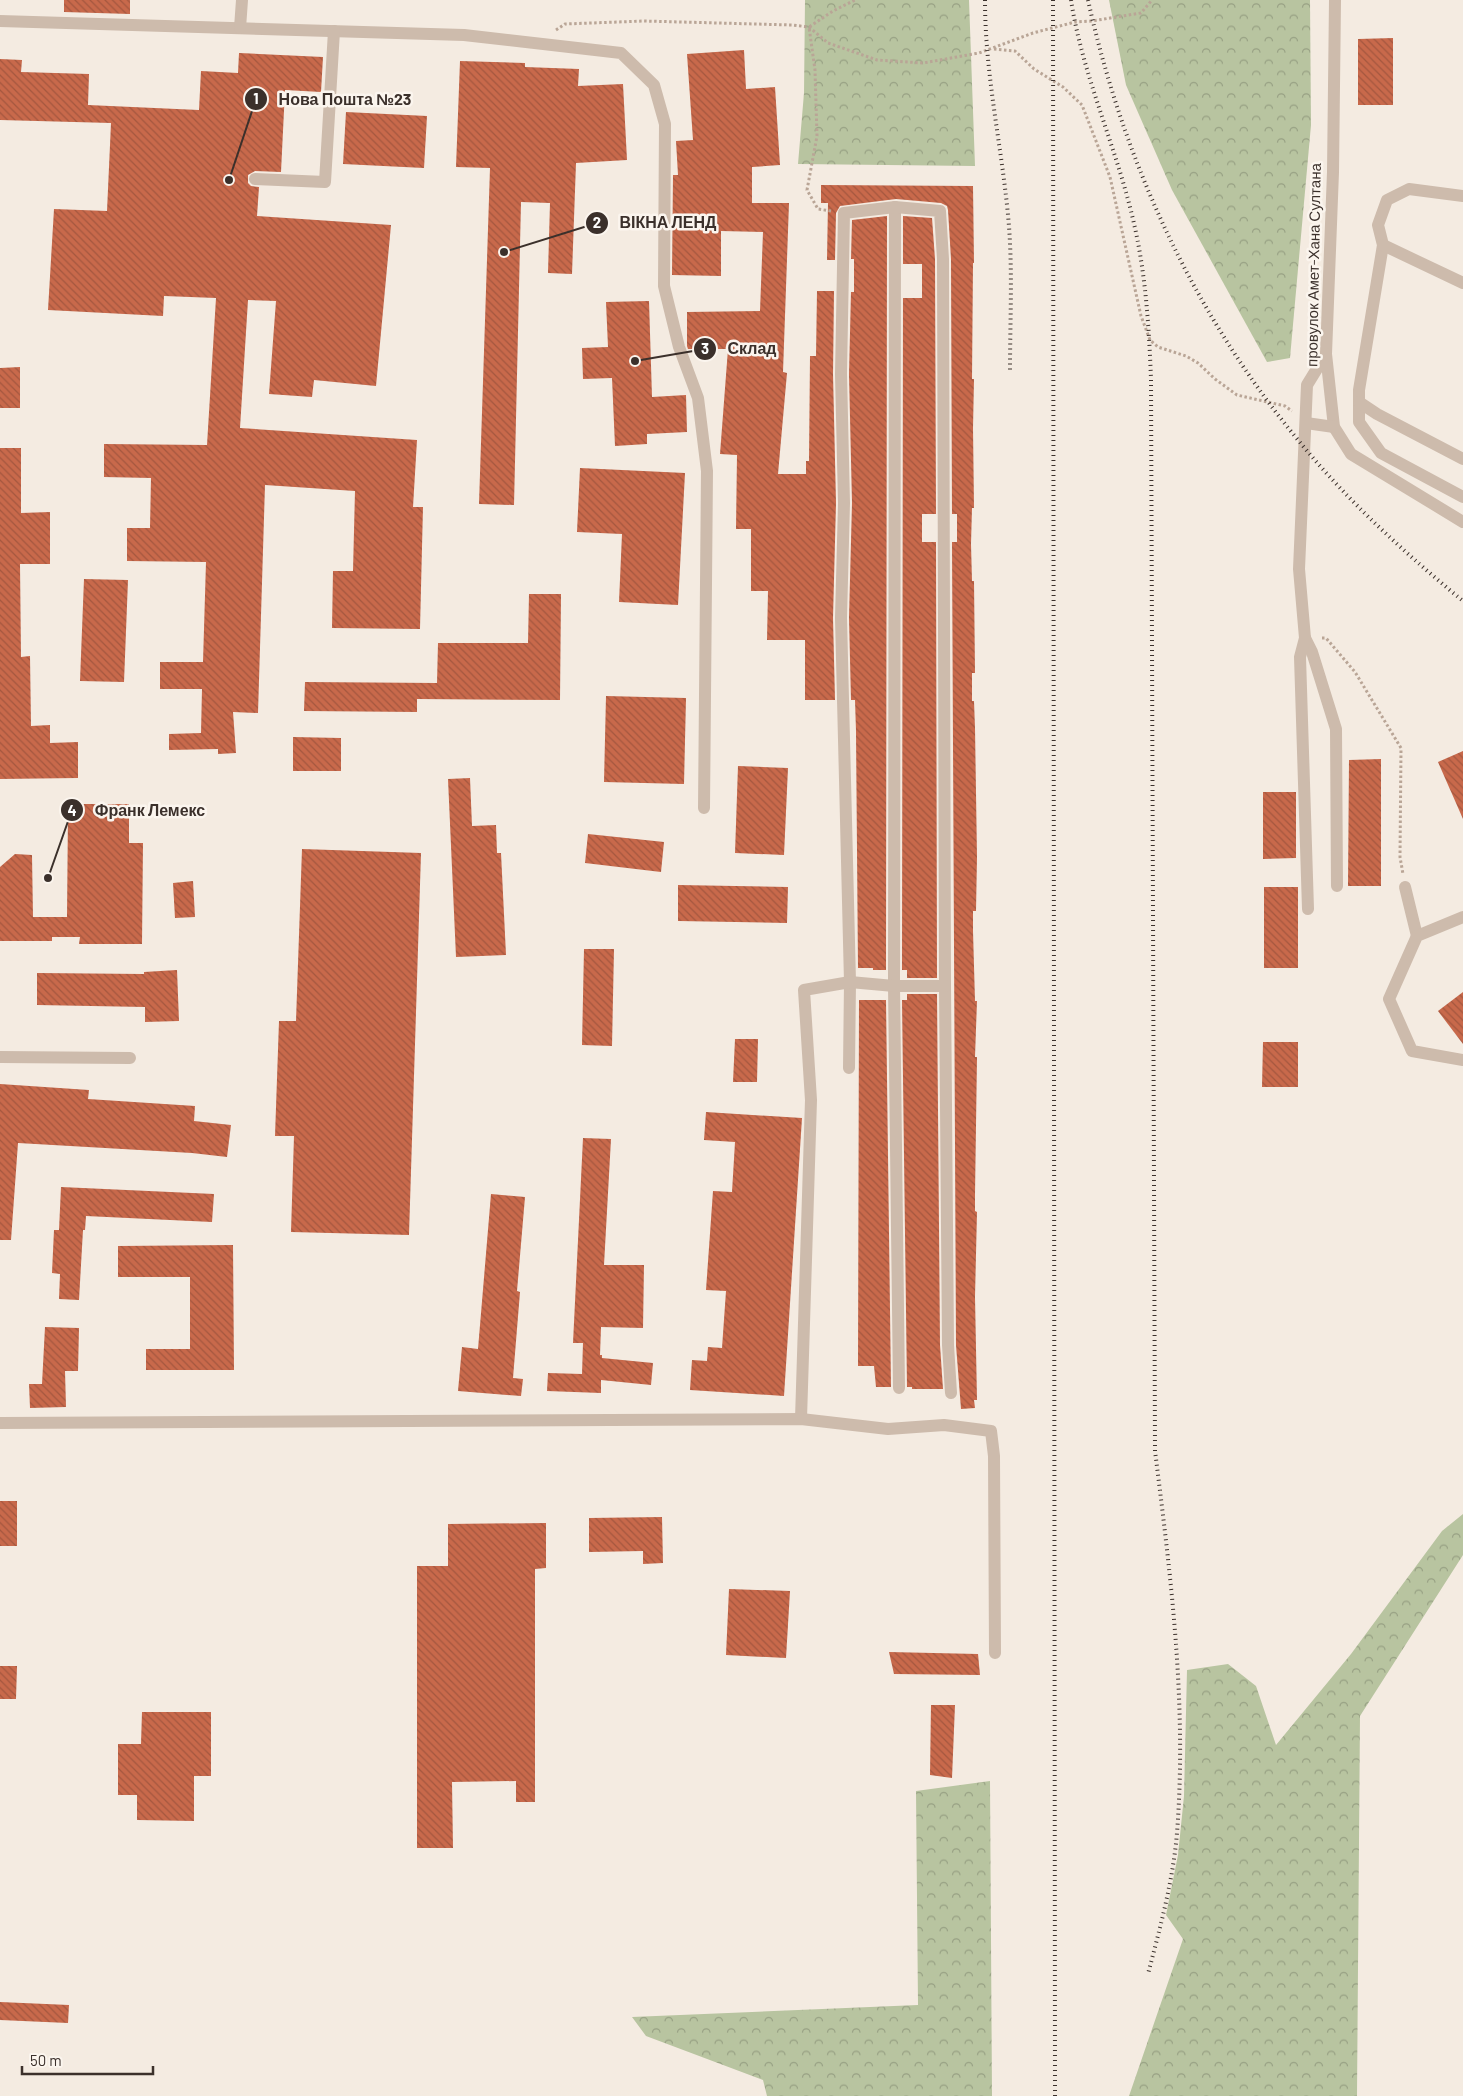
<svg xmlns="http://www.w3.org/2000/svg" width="1463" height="2096" font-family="Barlow,sans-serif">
  <defs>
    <pattern id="forest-crowns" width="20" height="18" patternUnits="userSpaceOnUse" patternTransform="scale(1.25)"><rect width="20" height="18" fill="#b8c4a0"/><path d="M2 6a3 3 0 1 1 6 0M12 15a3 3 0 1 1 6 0" fill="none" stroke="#97a083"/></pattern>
    <pattern id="building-back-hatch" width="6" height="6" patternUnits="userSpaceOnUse" patternTransform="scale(1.25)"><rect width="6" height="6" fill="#c8694b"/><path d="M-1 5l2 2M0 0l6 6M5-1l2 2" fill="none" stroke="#a4573f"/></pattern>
  </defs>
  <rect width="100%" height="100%" fill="#f4ebe1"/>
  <g fill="url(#forest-crowns)">
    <polygon points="805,0 969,0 975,166 798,164 804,93"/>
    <polygon points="1109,0 1310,0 1311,125 1290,358 1267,362 1172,190 1126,85"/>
    <polygon points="1463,1514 1463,1555 1360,1716 1357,2096 1129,2096 1183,1939 1166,1915 1178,1855 1184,1796 1187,1670 1228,1664 1256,1686 1276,1745 1351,1654 1442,1531"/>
    <polygon points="990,1781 992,2096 767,2096 763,2080 646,2036 632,2017 918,2005 916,1791"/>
  </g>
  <g fill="url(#building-back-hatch)">
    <polygon points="64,0 130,0 130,14 64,12"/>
    <polygon points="1393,38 1393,105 1358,105 1358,39"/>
    <polygon points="744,50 746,89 775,87 780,165 752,167 752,203 789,203 783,372 787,373 778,474 806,474 806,461 809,461 810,356 816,356 817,291 834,291 833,374 836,503 833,618 835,700 805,700 805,640 767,640 768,591 751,591 751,529 736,529 737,455 720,454 728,349 688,349 687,346 687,312 760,311 763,232 721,231 721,276 672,275 673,175 678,175 676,141 693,140 687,54"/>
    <polygon points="239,53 323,57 321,92 285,90 281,172 255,171 248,175 248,183 251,186 259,187 257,216 391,225 376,386 314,380 312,397 269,394 276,301 248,300 240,428 417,440 413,507 423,507 420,629 332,628 333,571 353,571 355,491 265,485 258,713 233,712 236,753 218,754 218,749 169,750 169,734 201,733 202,689 160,689 160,662 203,662 206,562 127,561 127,528 150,528 151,478 104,477 104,444 207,445 216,298 164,296 163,316 48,310 54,209 107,211 111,123 0,120 0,59 22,60 21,72 89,74 88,105 199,110 201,71 238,73"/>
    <polygon points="460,61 525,63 525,67 579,69 578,86 623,84 627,160 576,163 572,274 548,273 550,203 521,202 514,505 479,504 490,168 456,167"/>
    <polygon points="346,112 427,116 424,168 343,164"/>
    <polygon points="821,185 973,186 974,263 973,263 972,379 974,379 973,428 974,508 972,508 971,544 972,581 974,581 975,673 972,673 972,701 974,701 975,728 977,857 976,911 973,911 973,931 975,1001 977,1001 975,1057 977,1057 975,1194 975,1211 977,1212 975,1297 977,1400 974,1400 975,1408 961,1409 956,1345 952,542 957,542 957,514 952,514 951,259 948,210 947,206 941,203 896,199 840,206 836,213 835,260 827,260 828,203 821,203"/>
    <polygon points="887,216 886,970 873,970 873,968 858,968 856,731 855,700 851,700 849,618 852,503 849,374 851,292 854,292 854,259 851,259 852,220"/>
    <polygon points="903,216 932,218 935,259 936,514 922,514 922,542 936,542 937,978 907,978 907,970 902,970 903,298 922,298 922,264 903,264"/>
    <polygon points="649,301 652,397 686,395 687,432 647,434 647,444 615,446 612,378 583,379 582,348 608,347 606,302"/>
    <polygon points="20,367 20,408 0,408 0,368"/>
    <polygon points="0,448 21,448 21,513 50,512 50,564 20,564 21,657 30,656 31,726 50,725 50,743 78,742 78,778 0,779"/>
    <polygon points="580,468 685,473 678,605 619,602 622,534 577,532"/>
    <polygon points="84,579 128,580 124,682 80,681"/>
    <polygon points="529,594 561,594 560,700 417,699 417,712 304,711 305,682 437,683 438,643 528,643"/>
    <polygon points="606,696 686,698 684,784 604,782"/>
    <polygon points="293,737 341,738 341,771 293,771"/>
    <polygon points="1463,751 1463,819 1438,762"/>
    <polygon points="1381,759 1381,886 1348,886 1349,760"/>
    <polygon points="738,766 788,768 784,855 735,853"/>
    <polygon points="470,778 472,826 496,825 497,853 501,853 506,955 456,957 448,779"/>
    <polygon points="1263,792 1296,792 1296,858 1263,859"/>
    <polygon points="78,804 129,804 129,843 143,843 142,944 79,944 80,937 52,937 52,941 0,941 0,867 15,854 32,855 33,917 67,917 68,811 78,811"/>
    <polygon points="588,834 664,842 661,872 585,863"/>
    <polygon points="302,849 421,853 409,1235 291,1232 294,1136 275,1136 279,1021 296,1021"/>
    <polygon points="193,881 195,917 175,918 173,883"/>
    <polygon points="678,885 788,887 787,923 678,921"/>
    <rect x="1264" y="887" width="34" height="81"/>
    <polygon points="584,949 614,949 612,1046 582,1045"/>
    <polygon points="177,970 179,1021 145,1022 145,1007 37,1005 37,973 144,974 144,972"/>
    <polygon points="1463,992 1463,1044 1438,1011"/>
    <polygon points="907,994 937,994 940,1345 943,1389 912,1389 912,1387 907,1387 902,1000 907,1000"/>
    <polygon points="859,1000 886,1000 891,1387 876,1387 874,1366 858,1366"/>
    <polygon points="735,1039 758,1039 757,1082 733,1082"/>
    <polygon points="1263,1042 1298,1042 1298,1087 1262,1087"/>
    <polygon points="0,1084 89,1090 88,1099 195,1106 194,1121 231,1125 227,1157 192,1153 18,1143 11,1240 0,1240"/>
    <polygon points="706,1112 802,1118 784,1396 690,1390 692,1360 707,1361 708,1347 722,1348 726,1291 706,1290 713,1191 732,1192 735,1142 704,1140"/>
    <polygon points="583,1138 611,1139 604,1265 644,1265 643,1328 601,1327 600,1355 602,1355 602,1358 653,1363 651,1385 601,1380 601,1393 547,1391 548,1373 582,1374 583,1343 573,1343"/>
    <polygon points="61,1187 214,1194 212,1222 86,1216 85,1230 83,1230 79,1300 59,1299 60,1274 52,1273 54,1230 59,1230"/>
    <polygon points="491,1194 525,1197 517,1291 520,1292 513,1378 523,1379 521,1396 458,1391 462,1347 478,1349"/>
    <polygon points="233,1245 234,1370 146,1370 146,1349 190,1349 190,1277 118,1277 118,1246"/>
    <polygon points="45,1327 79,1328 78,1371 65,1371 66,1407 30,1408 29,1384 42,1384"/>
    <rect x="0" y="1501" width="17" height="45"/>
    <polygon points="662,1517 663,1563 643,1564 643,1551 589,1552 589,1518"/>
    <polygon points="546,1523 546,1568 535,1569 535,1802 516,1802 516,1781 452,1782 453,1848 417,1848 417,1566 448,1566 448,1524"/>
    <polygon points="729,1589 790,1591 786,1658 726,1655"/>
    <polygon points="889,1652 978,1654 980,1675 894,1674"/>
    <polygon points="0,1666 17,1666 16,1699 0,1699"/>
    <polygon points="931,1705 955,1705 952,1778 930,1775"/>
    <polygon points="142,1712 211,1712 211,1776 194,1776 194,1821 137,1820 137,1795 118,1795 118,1744 141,1744"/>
    <polygon points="0,2002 69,2005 68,2023 0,2020"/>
  </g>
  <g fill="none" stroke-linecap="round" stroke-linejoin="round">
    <g stroke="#b9a596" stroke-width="3" stroke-dasharray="2.5 2.5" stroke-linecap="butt">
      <polyline points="556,30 565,24 644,21 792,25 809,27 828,43 877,60 923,63 979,53 1033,33 1075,22 1092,21 1141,13 1152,0"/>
      <polyline points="994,49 1015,51 1034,69 1063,87 1082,105 1110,177 1141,316 1150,340 1158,347 1186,356 1198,363 1215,379 1237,395 1285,406 1292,411"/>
      <polyline points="831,211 818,209 807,190 817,136 815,70 809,27 833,11 855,0"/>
      <polyline points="1322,638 1326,638 1355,672 1401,748 1400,857 1403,874"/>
    </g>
    <g stroke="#cdbbac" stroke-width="12">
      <polyline points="1335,0 1333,172 1326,354 1334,427 1351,454 1463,522"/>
      <polyline points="0,21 464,35 621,53 654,85 665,124 664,286 679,347 698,398 707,471 704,808"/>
      <polyline points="240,28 242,0"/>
      <polyline points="255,179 325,182 334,31"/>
      <polyline points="1463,196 1409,189 1387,200 1378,225 1383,245 1359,390 1359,422 1381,453 1463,497"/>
      <polyline points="895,207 894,986 899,1388"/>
      <polyline points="1383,245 1463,283"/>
      <polyline points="1359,402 1377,414 1463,459"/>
      <polyline points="1306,423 1334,427"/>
      <polyline points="1305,638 1312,652 1336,729 1337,886"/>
      <polyline points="1405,887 1417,936"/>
      <polyline points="1308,909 1300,657 1305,638 1299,569 1307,385 1326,354"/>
      <polyline points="1463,917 1417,936 1389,999 1412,1051 1463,1060"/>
      <polyline points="0,1057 130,1058"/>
      <polyline points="849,1068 850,982 841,618 844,503 841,374 844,213 895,207 940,211 943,259 945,986 948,1345 951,1393"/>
      <polyline points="801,1419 811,1100 804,990 850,982 894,986 945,986"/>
      <polyline points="0,1423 801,1419 888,1429 944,1425 991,1431 994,1456 995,1653"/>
    </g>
    <g stroke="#3b302b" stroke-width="4" stroke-dasharray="1 4" stroke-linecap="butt">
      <path d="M 985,0 C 985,74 1001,142 1008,215 C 1013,266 1010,319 1010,371"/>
      <polyline points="1053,0 1055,2096"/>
      <path d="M 1071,0 C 1083,78 1118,150 1135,228 C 1146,278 1149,328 1151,379 L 1155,1451 C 1171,1578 1187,1704 1177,1833 C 1173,1881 1160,1928 1148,1974"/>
      <path d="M 1088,0 C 1124,163 1195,317 1303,446 C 1350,503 1406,554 1463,601"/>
    </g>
  </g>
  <g text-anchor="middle" stroke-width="5" stroke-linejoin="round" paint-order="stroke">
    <g font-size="15" fill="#3b302b" stroke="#fbf5ee">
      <text transform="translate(1314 265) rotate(-89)" y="5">провулок Амет-Хана Султана</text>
    </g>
  </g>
  <path fill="none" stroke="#3b302b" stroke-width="2" d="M229 180L256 99M504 252L597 223M635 361L705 349M48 878L72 810"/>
  <g fill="#3b302b" stroke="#fbf5ee" stroke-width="2">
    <circle cx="229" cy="180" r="5"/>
    <circle cx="504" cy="252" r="5"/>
    <circle cx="635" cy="361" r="5"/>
    <circle cx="48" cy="878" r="5"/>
    <circle cx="256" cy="99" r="12"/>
    <circle cx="597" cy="223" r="12"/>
    <circle cx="705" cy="349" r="12"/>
    <circle cx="72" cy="810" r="12"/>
  </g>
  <g font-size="15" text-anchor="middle" font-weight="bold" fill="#fff">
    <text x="256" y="104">1</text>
    <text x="597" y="228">2</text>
    <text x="705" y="354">3</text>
    <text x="72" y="816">4</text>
  </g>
  <g font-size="16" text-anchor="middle" font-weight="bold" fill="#3b302b" stroke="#fbf5ee" stroke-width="5" stroke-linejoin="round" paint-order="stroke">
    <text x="345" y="105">Нова Пошта №23</text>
    <text x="668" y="228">ВІКНА ЛЕНД</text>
    <text x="752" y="354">Склад</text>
    <text x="150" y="816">Франк Лемекс</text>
  </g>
  <path d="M22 2066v8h131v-8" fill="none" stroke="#3b302b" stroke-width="2.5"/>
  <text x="30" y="2066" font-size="15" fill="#3b302b" stroke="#fbf5ee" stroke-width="4" paint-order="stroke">50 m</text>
</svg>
